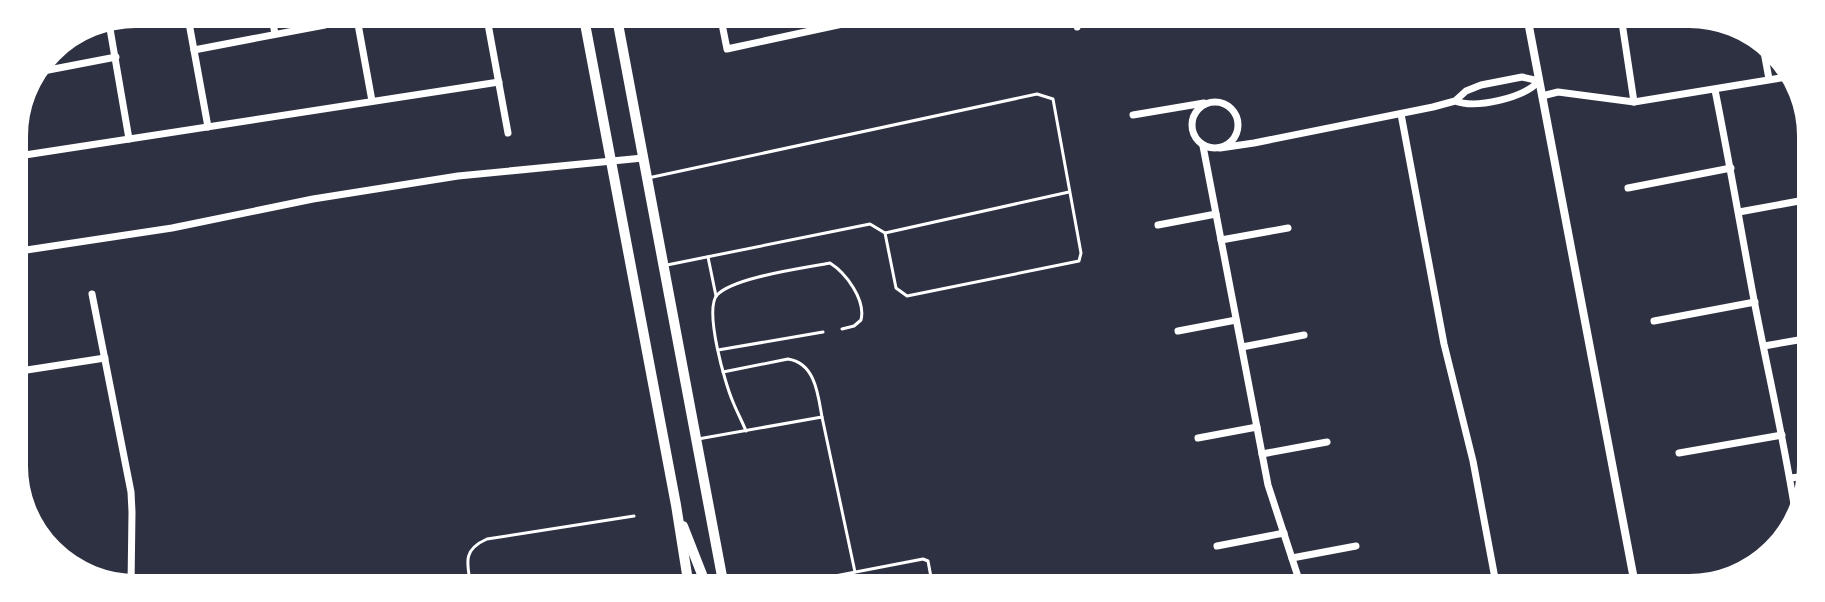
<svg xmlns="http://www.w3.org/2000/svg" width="1825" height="602" font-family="'Golos Text',sans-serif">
  <rect width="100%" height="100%" fill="#2d3142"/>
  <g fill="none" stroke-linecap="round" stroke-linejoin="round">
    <g stroke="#fff" stroke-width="3">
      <polyline points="648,178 1037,94 1053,99 1081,253 1079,261 907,296 896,288 885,233 870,224 667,265"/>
      <polyline points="885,233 1069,192"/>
      <polyline points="708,257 716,296"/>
      <polyline points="718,350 823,332"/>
      <path d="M 723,372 L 788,359 C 815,363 818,394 822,417"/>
      <path d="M 746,431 C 742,421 737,412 733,402 C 725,384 704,310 717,295 C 734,277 805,268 830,263 C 846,273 866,300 861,320 L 854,326 L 842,329"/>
      <polyline points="698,439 822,417 855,572"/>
      <path d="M 471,587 C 467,563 462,550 487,539 L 634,516"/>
      <polyline points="778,587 923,559 928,561 933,588"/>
    </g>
    <g stroke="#fff" stroke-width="7">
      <polyline points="187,12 208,127"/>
      <polyline points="271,12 275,34"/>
      <polyline points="356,13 372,101"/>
      <polyline points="486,13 508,133"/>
      <polyline points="720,14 727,49 889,14"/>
      <polyline points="1074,15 1077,27"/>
      <polyline points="1621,16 1634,102"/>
      <polyline points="109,23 129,139"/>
      <polyline points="1762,41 1769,79"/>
      <polyline points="194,50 325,25"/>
      <polyline points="38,72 116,57"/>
      <path d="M 1715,90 C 1729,160 1741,230 1754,300 C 1768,373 1785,444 1796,517"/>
      <polyline points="1542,96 1558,92 1634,102 1793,76"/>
      <circle cx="1215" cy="125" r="23"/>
      <polyline points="1401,114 1444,344 1473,461 1497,589"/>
      <polyline points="1133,115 1204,103"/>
      <polyline points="1203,146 1268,485 1302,589"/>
      <path d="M 1220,148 L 1254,143 L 1433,107 L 1455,101 L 1466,91 L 1481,85 L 1522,77 L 1539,81 C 1524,98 1476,109 1455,101"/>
      <polyline points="12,157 499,82"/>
      <polyline points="1628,188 1731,168"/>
      <polyline points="1739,212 1810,199"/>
      <polyline points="1158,225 1216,214"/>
      <polyline points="1221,240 1288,228"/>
      <polyline points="13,252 172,228 313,199 458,176 643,158"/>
      <polyline points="92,294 131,492 132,512 131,586"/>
      <polyline points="1654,321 1755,302"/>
      <polyline points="1178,331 1236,320"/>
      <polyline points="1764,346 1810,338"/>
      <polyline points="1242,347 1304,335"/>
      <polyline points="14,372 105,358"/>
      <polyline points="1198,438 1257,427"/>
      <polyline points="1679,453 1782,435"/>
      <polyline points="1262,454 1327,442"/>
      <polyline points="1790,478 1809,476"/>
      <polyline points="1217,546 1284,533"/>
      <polyline points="1292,558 1356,546"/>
    </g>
    <polyline stroke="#fff" stroke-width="8" points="1527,16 1636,590"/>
    <g stroke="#fff" stroke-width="10">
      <polyline points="583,13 676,505 689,587"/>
      <polyline points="616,13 724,587"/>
      <polyline points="683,526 703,577 716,587"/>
    </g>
  </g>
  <path d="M0 0H1825V602H0ZM136 26H1689A110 110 0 0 1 1799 136V466A110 110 0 0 1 1689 576H136A110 110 0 0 1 26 466V136A110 110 0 0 1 136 26Z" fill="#fff" fill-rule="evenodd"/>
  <path fill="none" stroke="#fff" stroke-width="4" d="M136 26H1689A110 110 0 0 1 1799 136V466A110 110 0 0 1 1689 576H136A110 110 0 0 1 26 466V136A110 110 0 0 1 136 26Z"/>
</svg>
